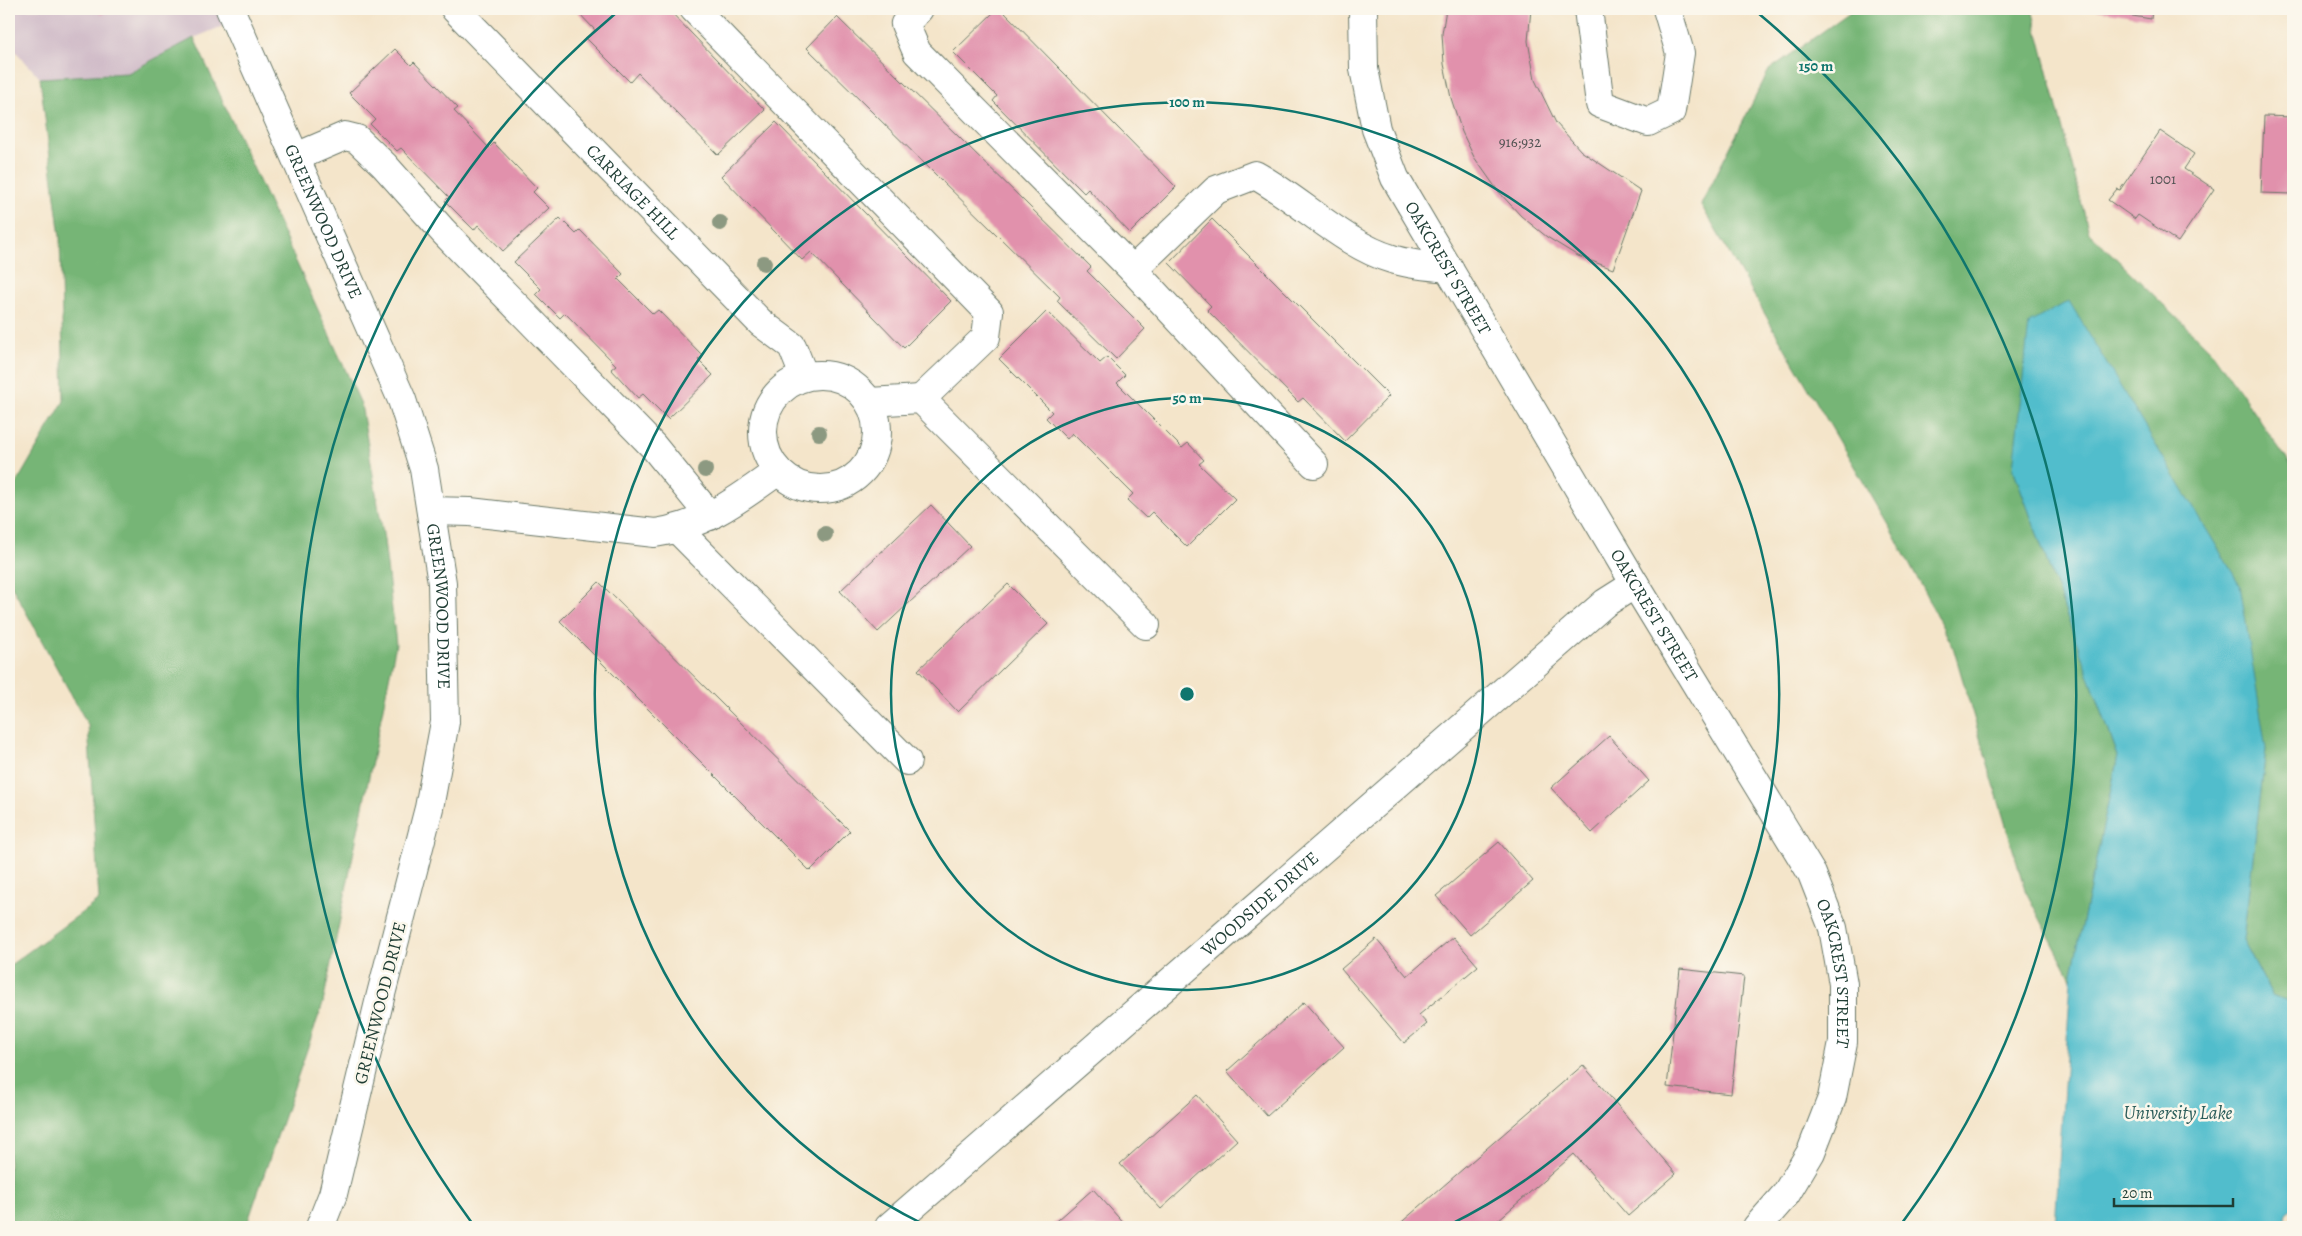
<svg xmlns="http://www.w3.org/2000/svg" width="2302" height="1236" font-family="Alegreya,serif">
  <rect width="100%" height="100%" fill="#fbf7ec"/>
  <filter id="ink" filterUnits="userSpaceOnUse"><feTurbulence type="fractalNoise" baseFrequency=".02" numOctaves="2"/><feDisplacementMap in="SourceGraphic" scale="10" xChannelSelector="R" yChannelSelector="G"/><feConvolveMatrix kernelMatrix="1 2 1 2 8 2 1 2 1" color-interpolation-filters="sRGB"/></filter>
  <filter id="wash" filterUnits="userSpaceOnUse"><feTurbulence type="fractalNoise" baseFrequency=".0096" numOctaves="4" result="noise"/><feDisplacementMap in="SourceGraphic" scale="20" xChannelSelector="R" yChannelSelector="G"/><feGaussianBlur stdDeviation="1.12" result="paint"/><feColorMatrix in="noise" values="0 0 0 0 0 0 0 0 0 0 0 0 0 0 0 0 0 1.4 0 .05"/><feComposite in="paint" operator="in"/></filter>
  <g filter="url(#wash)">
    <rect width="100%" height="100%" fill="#f4e5ca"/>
    <polygon fill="#d1bdc9" points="9,9 230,9 235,21 194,38 128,73 40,78 9,44"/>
    <g fill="#76b576" stroke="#4a7955">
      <polygon points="1854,9 2032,9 2089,232 2213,353 2293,468 2293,1004 2272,995 2243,940 2266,749 2013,468 2118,756 2071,978 2025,890 1953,647 1892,531 1701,205 1769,70"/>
      <polygon points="194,38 361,404 384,540 396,644 323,1003 246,1227 9,1227 9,966 99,900 88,725 9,581 9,496 64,401 60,237 40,78 128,73"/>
    </g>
    <polygon fill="#51bdcc" stroke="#387d80" points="2069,301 2240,585 2266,749 2243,940 2272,995 2293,1004 2293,1207 2286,1213 2283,1227 2055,1227 2071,978 2118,756 2013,468 2029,323"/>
    <g id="blocks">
      <g fill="#e191ac">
        <polygon points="96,9 108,9 102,15"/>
        <polygon points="575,9 668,9 765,110 718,155 638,73 630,82 586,38 595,30"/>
        <polygon points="997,9 1001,9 1176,187 1130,233 1088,189 1084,193 993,101 997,96 953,52"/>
        <polygon points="1446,9 1531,9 1528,41 1535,80 1556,123 1581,151 1641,191 1613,269 1578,256 1547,237 1521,216 1498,191 1474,157 1462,132 1451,98 1444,64 1442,34"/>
        <polygon points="2090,9 2152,9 2151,19"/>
        <polygon points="837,17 1091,267 1087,271 1145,329 1116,359 1057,301 1060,297 807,48"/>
        <polygon points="395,49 411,65 414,62 458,108 454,111 489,148 494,143 537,188 533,192 549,208 503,251 478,225 474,230 445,201 449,197 401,148 397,151 370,124 375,119 349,93"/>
        <polygon points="2264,116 2293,117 2293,194 2261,193"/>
        <polygon points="776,122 951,301 904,348 811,252 802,260 721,176"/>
        <polygon points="2160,131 2194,154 2184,169 2214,189 2178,242 2138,215 2135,219 2108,200 2117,189 2120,190"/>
        <polygon points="560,218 576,234 580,230 623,274 618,279 653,314 658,310 703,356 698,360 713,375 668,419 643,394 638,398 611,369 616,365 565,313 560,318 536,294 541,289 514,262"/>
        <polygon points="1212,219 1389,396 1345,441 1303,398 1298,402 1207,310 1211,306 1169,263"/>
        <polygon points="1047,311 1100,363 1107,357 1125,375 1117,383 1182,448 1188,443 1204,460 1199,464 1235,499 1187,547 1152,512 1146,518 1127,500 1133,494 1072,433 1067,439 1046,418 1052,412 999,359"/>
        <polygon points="931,505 970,546 878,632 840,591"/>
        <polygon points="599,582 850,831 810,871 560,621"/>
        <polygon points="1008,584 1048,624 958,712 918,670"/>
        <polygon points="1609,736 1649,781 1592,833 1551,788"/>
        <polygon points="1499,842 1533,881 1470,935 1436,896"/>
        <polygon points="1453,937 1478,966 1419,1015 1427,1024 1404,1043 1341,969 1376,939 1407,976"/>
        <polygon points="1680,969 1744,976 1731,1094 1667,1087"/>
        <polygon points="1304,1002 1344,1047 1267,1116 1227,1071"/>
        <polygon points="1583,1065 1676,1174 1628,1216 1574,1154 1490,1227 1396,1227"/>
        <polygon points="1197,1095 1237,1140 1161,1209 1120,1164"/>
        <polygon points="1093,1189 1127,1227 1050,1227"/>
      </g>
    </g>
  </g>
  <g filter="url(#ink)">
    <use href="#blocks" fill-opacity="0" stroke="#6a7868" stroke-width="1"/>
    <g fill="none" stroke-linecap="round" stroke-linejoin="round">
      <g stroke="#6a7868" stroke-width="30">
        <g id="minor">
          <path id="s1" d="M 230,9 L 402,400 L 424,469 L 442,583 L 445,722 L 429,808 L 380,998 L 333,1194 L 320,1227"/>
          <path id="s2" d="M 455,9 L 761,323 L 792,346 L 804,376"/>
          <polyline points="694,9 989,312 986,337 921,399"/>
          <polyline points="919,9 905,24 917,52 1133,270 1314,464"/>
          <path id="s3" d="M 1363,9 L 1364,69 L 1376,129 L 1395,178 L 1635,584 L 1812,874 L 1833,928 L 1843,984 L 1843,1042 L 1832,1098 L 1811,1152 L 1786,1194 L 1757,1227"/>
          <polyline points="1588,9 1600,104 1648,122 1671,111 1680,53 1667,9"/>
          <polyline points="296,157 345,136 357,139 384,165 443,231 653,446 710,516"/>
          <path d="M 1133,270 L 1216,190 L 1255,175 C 1299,199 1346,246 1392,259 C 1410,265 1430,266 1449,268"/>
          <circle cx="820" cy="432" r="57"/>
          <polyline points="869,402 921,399 1146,625"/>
          <path d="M 431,511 L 470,512 L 655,533 C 704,526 739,499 778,471"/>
          <polyline points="678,530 907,761"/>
          <path id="s4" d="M 889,1227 L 1605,603 L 1635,584"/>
        </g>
      </g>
      <use href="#minor" stroke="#fff" stroke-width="28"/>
    </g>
    <g fill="#8c9981">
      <circle cx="720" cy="223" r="8"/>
      <circle cx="764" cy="263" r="8"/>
      <circle cx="819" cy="433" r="8"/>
      <circle cx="705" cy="470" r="8"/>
      <circle cx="825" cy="534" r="8"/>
    </g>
  </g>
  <g fill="none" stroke="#0f766e" stroke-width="2.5">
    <circle cx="1187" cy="694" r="296"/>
    <path d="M927 1226A592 592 0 1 1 1447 1226"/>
    <path d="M472 1223A889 889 0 0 1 616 13M1758 13A889 889 0 0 1 1902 1223"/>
  </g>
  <g text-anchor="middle" stroke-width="5" stroke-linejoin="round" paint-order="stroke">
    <g font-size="15" fill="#505252">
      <text x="1520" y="147">916;932</text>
      <text x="2163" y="184">1001</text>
    </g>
    <g font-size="18" fill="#1f3d34" stroke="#fbf7ec">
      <text dy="6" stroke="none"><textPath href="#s2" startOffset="255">CARRIAGE HILL</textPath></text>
      <text dy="6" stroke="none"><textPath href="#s1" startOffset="232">GREENWOOD DRIVE</textPath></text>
      <text dy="6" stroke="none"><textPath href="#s3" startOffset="278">OAKCREST STREET</textPath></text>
      <text dy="6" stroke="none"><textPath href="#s1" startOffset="638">GREENWOOD DRIVE</textPath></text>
      <text dy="6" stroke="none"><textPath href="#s3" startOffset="682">OAKCREST STREET</textPath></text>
      <text dy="6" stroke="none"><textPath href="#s4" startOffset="492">WOODSIDE DRIVE</textPath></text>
      <text dy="6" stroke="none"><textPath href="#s3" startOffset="1088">OAKCREST STREET</textPath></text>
      <text transform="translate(380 1003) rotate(-76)" y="6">GREENWOOD DRIVE</text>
    </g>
    <g font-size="19" font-style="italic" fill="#2c5d5a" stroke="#fbf7ec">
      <text x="2178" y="1119">University Lake</text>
    </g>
  </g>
  <circle cx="1187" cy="694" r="8" fill="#0f766e" stroke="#fbf7ec" stroke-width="2.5"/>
  <g font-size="15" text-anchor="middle" font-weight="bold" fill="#0f766e" stroke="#fbf7ec" stroke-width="5" stroke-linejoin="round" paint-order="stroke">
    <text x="1816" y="71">150 m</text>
    <text x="1187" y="107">100 m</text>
    <text x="1187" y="403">50 m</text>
  </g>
  <rect width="2302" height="1236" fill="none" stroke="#fbf7ec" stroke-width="30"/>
  <path d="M2114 1198v8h119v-8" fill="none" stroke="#1f3d34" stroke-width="2.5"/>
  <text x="2122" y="1198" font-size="15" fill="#1f3d34" stroke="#fbf7ec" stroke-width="4" paint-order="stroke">20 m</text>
</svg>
